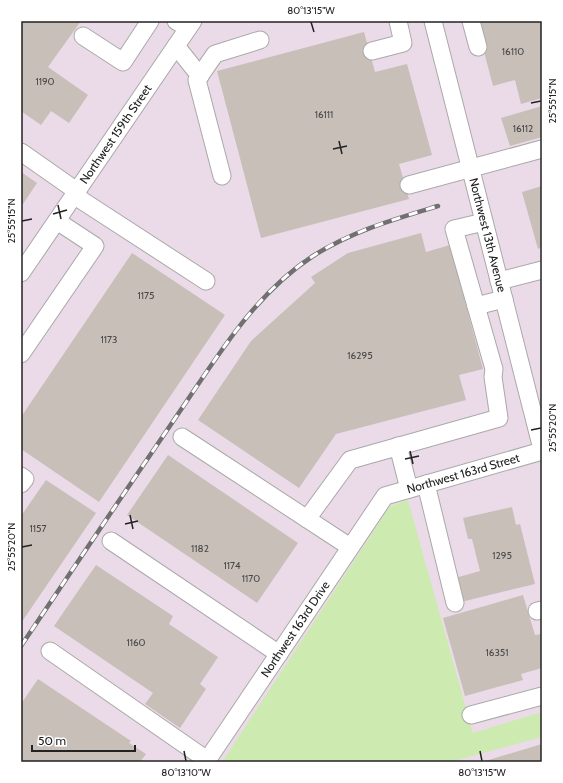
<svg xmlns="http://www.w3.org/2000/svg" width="563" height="783" font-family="Cabin,sans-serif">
  <rect width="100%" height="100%" fill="#f2efe9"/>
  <rect fill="#ebdbe8" x="21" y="21" width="521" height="741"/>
  <polygon fill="#cdebb0" points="408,500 473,733 542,712 542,737 450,762 222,762 390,506"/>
  <g fill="#c7bfb8">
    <polygon points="21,21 81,21 48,67 88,95 69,123 51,111 41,125 21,111"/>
    <polygon points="476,21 542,21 542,98 521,104 515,80 493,86"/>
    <polygon points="364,32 375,72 407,64 432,155 399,164 409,199 261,238 217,71"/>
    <polygon points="542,106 542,137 510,146 501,118"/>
    <polygon points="21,172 37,183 21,207"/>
    <polygon points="542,186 542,247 538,249 522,192"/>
    <polygon points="421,233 426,252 450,245 483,369 459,375 466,400 336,434 299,488 198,420 251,341 315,283 311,277 348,253"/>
    <polygon points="132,253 225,315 99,502 21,449 21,417"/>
    <polygon points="168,455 298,543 257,603 127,515"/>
    <polygon points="46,480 96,513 21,623 21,516"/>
    <polygon points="512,507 516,525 520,524 535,584 461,602 455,578 480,571 472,539 468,539 463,518"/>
    <polygon points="96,565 173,616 169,624 218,657 200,684 206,689 180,728 145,704 153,693 54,626"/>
    <polygon points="523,595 535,635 542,634 542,668 521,674 523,680 465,696 443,618"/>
    <polygon points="38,679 131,741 129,743 146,754 140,762 21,762 21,704"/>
    <polygon points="542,744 542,762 482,762"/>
  </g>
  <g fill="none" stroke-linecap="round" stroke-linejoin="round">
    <g stroke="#a9a9a9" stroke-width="19">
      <g id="minor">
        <polyline points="176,21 188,28"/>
        <path id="s1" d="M 433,21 L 542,449"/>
        <polyline points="471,21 478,47"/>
        <polyline points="83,36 123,62 150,21"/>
        <polyline points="176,46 200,76"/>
        <polyline points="372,51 403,43 398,21"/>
        <polyline points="21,152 78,192"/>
        <polyline points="222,176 197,80 215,54 260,40"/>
        <polyline points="409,185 542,149"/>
        <polyline points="75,196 206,281"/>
        <path id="s2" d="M 21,273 L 193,21"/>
        <polyline points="499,281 542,270"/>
        <polyline points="476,306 504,299"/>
        <polyline points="21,354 95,246 57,221"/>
        <polyline points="182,437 350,547"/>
        <polyline points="398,446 409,489"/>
        <polyline points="21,476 25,479 21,484"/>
        <polyline points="426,484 455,603"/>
        <polyline points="307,519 350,460 499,418 493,377 494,369 454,229 484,222"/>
        <polyline points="111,541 279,654"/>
        <polyline points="537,611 542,610"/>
        <polyline points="50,651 207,760"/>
        <polyline points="471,715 542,696"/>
        <path id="s3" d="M 206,762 L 385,496 L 542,451"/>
      </g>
    </g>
    <use href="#minor" stroke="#fff" stroke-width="17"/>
    <g stroke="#707070" stroke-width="4.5">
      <path id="rail" d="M 21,646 C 72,570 124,493 176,417 C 216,359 253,295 313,256 C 352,231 395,219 438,206"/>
    </g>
    <use href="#rail" stroke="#fff" stroke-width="3" stroke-dasharray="9" stroke-linecap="butt"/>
  </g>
  <path fill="none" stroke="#222" stroke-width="1.5" d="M 311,22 L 314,32M 531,103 L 541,101M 339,141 L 342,154M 333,149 L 347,146M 58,205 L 61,219M 53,214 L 67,210M 22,221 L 32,219M 531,430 L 541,428M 410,451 L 413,464M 405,459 L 419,456M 130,515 L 133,529M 125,524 L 138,521M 22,547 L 32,545M 184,751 L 186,761M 480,751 L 482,761"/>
  <g text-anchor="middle" stroke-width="3.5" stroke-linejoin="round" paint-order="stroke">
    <g font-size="10" fill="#4b4948">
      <text x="513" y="55">16110</text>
      <text x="45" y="85">1190</text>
      <text x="324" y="118">16111</text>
      <text x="523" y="132">16112</text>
      <text x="146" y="299">1175</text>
      <text x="109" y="343">1173</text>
      <text x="360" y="359">16295</text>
      <text x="38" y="532">1157</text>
      <text x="200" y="552">1182</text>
      <text x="502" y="559">1295</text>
      <text x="232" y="569">1174</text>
      <text x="251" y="582">1170</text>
      <text x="136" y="646">1160</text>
      <text x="497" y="656">16351</text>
    </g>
    <g font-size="12" fill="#222" stroke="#fff">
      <text dy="4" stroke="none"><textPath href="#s2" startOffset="168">Northwest 159th Street</textPath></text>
      <text dy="4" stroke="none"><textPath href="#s1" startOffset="221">Northwest 13th Avenue</textPath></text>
      <text dy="4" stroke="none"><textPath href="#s3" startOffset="402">Northwest 163rd Street</textPath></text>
      <text dy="4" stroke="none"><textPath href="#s3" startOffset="160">Northwest 163rd Drive</textPath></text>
    </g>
  </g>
  <rect width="563" height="783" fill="none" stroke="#ffffff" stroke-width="44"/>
  <path d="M32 745v6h103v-6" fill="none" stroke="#222222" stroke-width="2"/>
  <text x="38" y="745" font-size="12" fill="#222222" stroke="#ffffff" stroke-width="3" paint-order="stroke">50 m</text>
  <rect x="22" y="22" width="519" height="739" fill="none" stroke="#222" stroke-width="1.5"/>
  <g font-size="10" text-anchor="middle" fill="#222">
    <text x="311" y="14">80°13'15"W</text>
    <text transform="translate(552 101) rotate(-90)" y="4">25°55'15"N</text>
    <text transform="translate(11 221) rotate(-90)" y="4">25°55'15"N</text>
    <text transform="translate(552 428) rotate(-90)" y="4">25°55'20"N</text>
    <text transform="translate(11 547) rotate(-90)" y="4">25°55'20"N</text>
    <text x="186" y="776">80°13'10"W</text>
    <text x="482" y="776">80°13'15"W</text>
  </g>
</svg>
